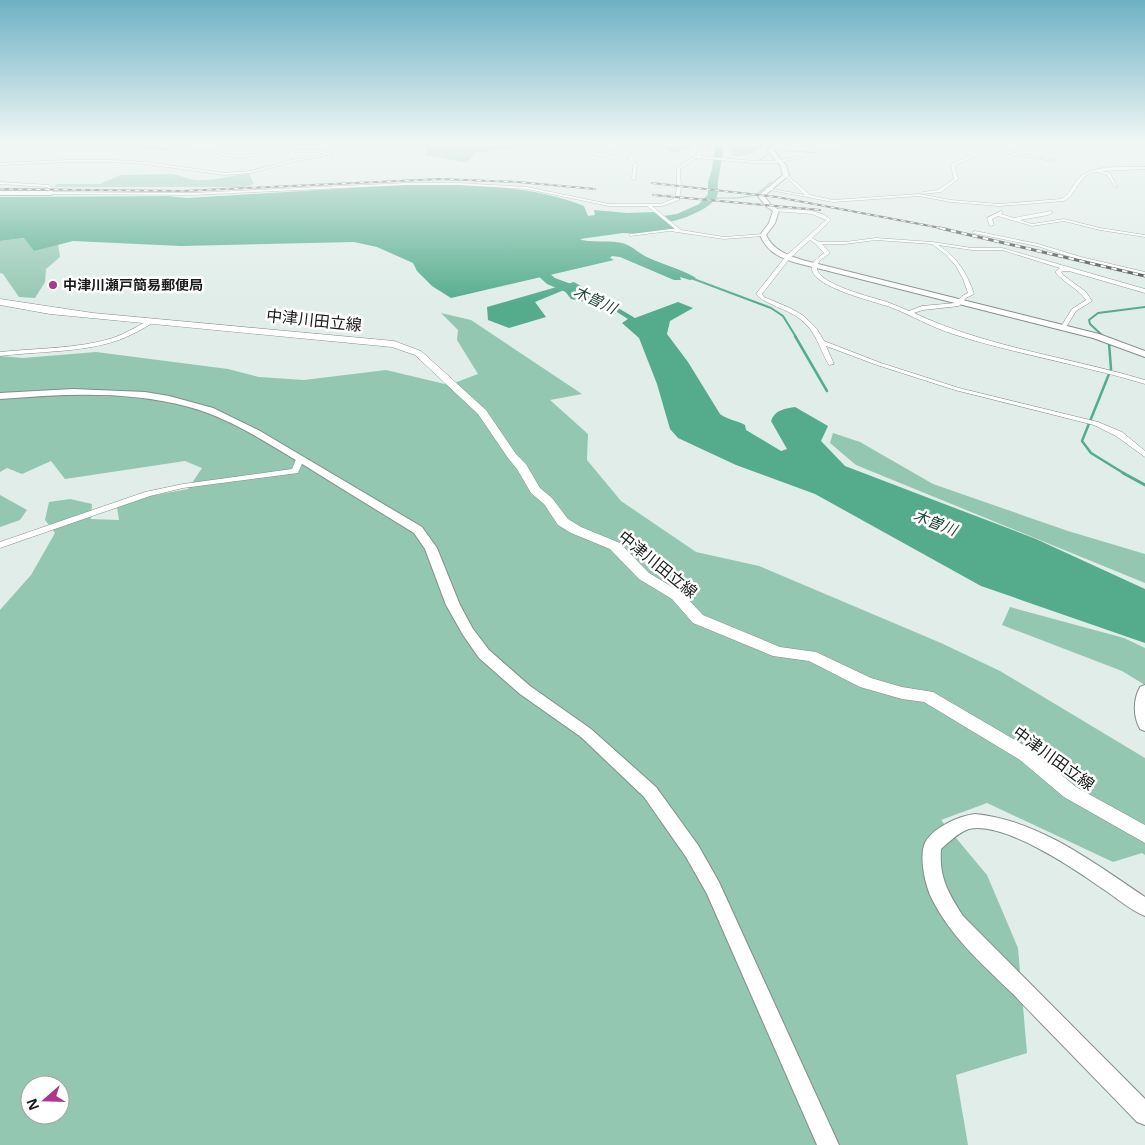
<svg xmlns="http://www.w3.org/2000/svg" width="1145" height="1145" font-family="'Noto Sans','Noto Sans JP',sans-serif">
  <rect width="100%" height="100%" fill="#e0ede8"/>
  <g fill="#93c7b2" fill-rule="evenodd">
    <polygon points="114,143 153,143 175,149 160,151"/>
    <polygon points="403,143 557,143 476,153 469,160 463,162 426,155 426,150 423,147 406,145"/>
    <polygon points="659,143 693,143 692,148 674,153 651,144"/>
    <path d="M 733,143 L 765,143 C 758,153 744,157 733,156 L 731,148 Z"/>
    <path d="M 171,174 C 181,175 188,180 198,180 C 215,181 232,175 249,174 L 254,184 L 245,187 L 54,187 L 57,184 L 100,184 L 121,175 Z"/>
    <polygon points="25,238 34,251 58,244 60,257 46,269 45,282 35,298 19,297 3,274 0,273 0,241"/>
    <path d="M 441,313 L 471,320 L 582,394 L 550,400 L 588,434 L 587,460 L 621,501 L 696,552 L 759,566 L 941,643 L 1000,671 L 1145,758 L 1145,855 L 1142,853 L 1113,862 L 987,803 L 941,820 L 987,875 L 1018,948 L 1027,1053 L 956,1075 L 968,1145 L 0,1145 L 0,610 L 31,575 L 55,533 L 45,520 L 49,502 L 70,499 L 92,504 L 91,519 L 119,520 L 117,507 L 150,496 L 188,489 L 202,468 L 185,461 L 65,479 L 51,461 L 22,474 L 7,468 L 0,472 L 0,356 L 23,358 L 96,352 L 228,369 L 259,377 L 304,380 L 386,370 L 449,385 L 478,374 L 457,340 L 458,330 ZM 30,1085 L 60,1085 L 60,1115 L 30,1115 Z"/>
    <polygon points="833,433 860,442 933,484 1068,531 1145,554 1145,583 856,465 830,443"/>
    <polygon points="0,495 27,510 20,520 0,527"/>
    <polygon points="1010,607 1124,638 1145,648 1145,685 1122,671 1002,625"/>
  </g>
  <g fill="#54ac8d">
    <path d="M 455,184 C 498,187 543,189 584,206 L 588,216 L 595,215 L 594,210 L 627,213 L 655,212 L 676,229 L 642,234 L 623,233 L 580,239 C 586,243 611,240 622,243 C 633,246 639,254 649,258 C 664,265 681,269 696,278 L 690,280 L 680,277 L 681,280 L 674,280 L 620,257 L 612,256 L 610,258 L 614,260 L 451,298 L 432,286 L 417,271 L 413,263 L 377,247 L 354,242 L 181,246 L 73,241 L 34,251 L 24,238 L 0,241 L 0,197 L 167,196 L 187,198 L 401,185 Z"/>
    <path d="M 574,282 L 635,318 L 678,302 L 693,308 L 670,321 L 667,334 L 688,362 L 720,414 C 728,420 736,420 745,425 L 746,430 L 781,451 L 787,449 L 771,421 C 775,410 783,409 795,407 L 828,426 L 821,441 L 845,466 L 1036,539 L 1145,589 L 1145,643 L 981,586 L 815,494 L 736,465 L 678,438 L 670,429 L 657,384 L 639,338 L 622,323 L 628,319 L 609,307 L 571,299 L 564,290 L 535,302 L 546,317 L 509,328 L 488,320 L 487,307 Z"/>
  </g>
  <g fill="none" stroke-linecap="round" stroke-linejoin="round">
    <g stroke="#54ac8d" stroke-width="1">
      <polyline points="779,150 816,153 866,143"/>
      <polyline points="758,161 767,155"/>
      <polyline points="711,198 738,198 756,195 771,182"/>
    </g>
    <g stroke="#54ac8d" stroke-width="2">
      <polyline points="691,278 771,308 783,316 796,337"/>
      <polyline points="1104,337 1090,324 1089,320 1098,313 1145,307"/>
    </g>
    <g stroke="#54ac8d" stroke-width="2.5">
      <polyline points="795,336 827,391"/>
      <polyline points="1103,336 1105,338"/>
      <polyline points="1109,343 1111,369 1082,441 1091,453 1125,474"/>
    </g>
    <polyline stroke="#54ac8d" stroke-width="3" points="1123,473 1145,485"/>
    <g fill="#54ac8d" fill-rule="evenodd">
      <path d="M 716,143 L 724,143 C 723,156 720,168 718,181 C 717,186 719,192 717,196 C 708,215 655,229 636,224 L 635,222 L 636,220 L 677,214 L 699,204 L 708,194 L 708,182 L 712,169 Z"/>
      <polygon points="525,255 529,256 555,278 582,288 590,295 584,299 580,298 547,284 521,260 519,258"/>
    </g>
    <g stroke="#828e89" stroke-width="1">
      <g id="street">
        <polygon points="158,143 167,143 240,156 261,153 274,143 279,143 263,155 240,158"/>
        <polygon points="286,143 290,143 298,150 316,150 333,154 291,162 251,173 224,175 146,164 112,162 66,162 0,165 0,163 66,160 112,160 146,162 224,173 251,171 291,160 325,154 316,152 296,152"/>
        <path d="M 598,143 L 602,143 L 593,152 L 603,154 L 625,148 L 642,146 L 644,145 L 644,143 L 648,143 L 647,147 L 642,148 L 633,156 L 633,160 L 637,165 L 635,180 L 632,179 L 633,165 L 629,160 L 629,156 L 638,149 C 634,149 630,149 626,150 C 612,153 603,160 589,153 L 589,151 Z"/>
        <polygon points="707,143 712,143 705,147 700,156 754,161 775,161 867,143 875,143 775,163 754,163 696,158 680,169 681,188 679,200 662,206 652,206 681,230 724,237 763,234 765,235 763,236 724,239 670,231 630,236 630,234 632,234 670,229 675,229 647,206 609,206 527,189 459,185 406,185 192,195 51,194 49,193 47,187 0,184 0,182 49,185 51,186 53,192 192,193 406,183 459,183 527,187 609,204 661,204 675,198 677,188 677,168 694,156 696,156 703,145"/>
        <polygon points="989,143 995,143 1005,151 1054,160 1052,161 1003,153 992,145 976,156 956,165 955,167 958,179 941,192 921,194 923,192 938,190 954,179 951,167 953,163 974,154"/>
        <path d="M 1145,167 L 1145,169 L 1101,171 L 1110,173 L 1117,187 L 1115,187 L 1107,175 C 1104,174 1099,172 1096,172 C 1079,173 1077,195 1064,201 L 999,206 L 951,202 L 919,196 L 833,202 L 765,189 L 767,188 L 805,195 L 785,176 L 786,174 L 810,195 L 833,200 L 919,194 L 951,200 L 999,204 L 1061,199 C 1071,194 1072,185 1079,178 C 1093,164 1126,167 1145,167 Z"/>
        <path d="M 776,209 C 793,210 818,207 831,220 L 812,238 L 819,242 L 845,242 L 876,238 L 932,242 L 972,248 L 1002,248 L 1145,289 L 1145,293 L 1069,271 L 1063,271 L 1061,272 L 1063,275 L 1086,292 L 1092,301 L 1076,311 L 1065,329 L 1063,330 L 1060,328 L 1072,309 L 1086,300 C 1079,289 1065,284 1056,273 L 1056,271 L 1060,268 L 1002,250 L 972,250 L 938,245 C 957,257 967,273 974,294 L 966,298 L 959,306 L 923,310 L 914,313 C 980,344 1053,355 1124,374 L 1145,380 L 1145,384 C 1128,379 1111,374 1093,370 C 1046,358 999,349 953,334 C 931,327 911,315 890,307 C 873,301 816,288 812,270 C 810,263 819,257 824,253 L 816,244 L 810,240 L 790,258 L 762,294 L 764,297 L 790,308 L 804,316 L 817,329 L 824,341 L 881,363 L 959,388 L 1098,422 L 1122,432 L 1145,451 L 1145,457 L 1116,436 L 1094,425 L 955,390 L 877,365 L 826,346 L 834,364 L 829,365 C 819,348 817,332 800,319 C 788,309 764,304 756,294 L 786,256 L 826,220 L 812,214 L 774,211 ZM 876,240 L 932,244 L 946,255 L 956,266 L 963,279 L 968,293 L 962,296 L 955,303 L 922,306 L 909,311 C 902,308 895,305 887,302 C 875,298 815,284 817,267 C 817,261 825,257 830,253 L 822,244 L 845,244 Z"/>
        <polygon points="1001,211 1003,212 1001,214 1014,218 1051,211 1053,212 1048,215 1020,220 1032,224 1064,219 1100,228 1145,235 1145,237 1100,230 1064,221 1032,226 998,216 992,219 994,225 990,226 987,218"/>
        <polygon points="975,231 1038,244 1081,257 1145,272 1145,276 1077,259 1037,246 973,233 973,232"/>
        <path d="M 152,319 L 155,321 L 154,322 C 143,329 132,335 119,340 C 82,353 39,351 0,356 L 0,352 C 37,348 77,349 113,338 C 127,333 139,325 152,319 Z"/>
        <polygon points="297,457 303,457 304,459 298,473 183,488 150,496 0,548 0,542 145,492 183,484 292,469"/>
      </g>
    </g>
    <g stroke="#828e89" stroke-width="2">
      <g id="secondary">
        <path d="M 773,143 L 779,143 L 774,151 L 786,165 L 789,175 L 764,196 L 771,205 L 779,210 L 775,223 L 766,235 C 773,250 787,255 802,260 L 1099,334 L 1145,351 L 1145,357 L 1093,338 L 797,263 C 780,258 767,252 760,235 L 769,223 L 773,211 L 767,207 L 758,196 L 783,175 L 780,165 L 768,151 Z"/>
        <polygon points="0,191 51,191 54,193 51,195 0,195"/>
        <path d="M 73,389 L 145,392 L 169,396 L 213,408 L 260,431 L 422,527 L 437,548 L 460,605 L 473,629 L 489,650 L 530,686 L 591,729 L 656,787 L 698,845 L 719,882 L 839,1145 L 817,1145 L 707,894 L 686,857 L 644,797 L 581,737 L 520,694 L 479,658 L 463,635 L 446,605 L 425,549 L 414,533 C 377,510 340,488 304,465 C 267,443 230,418 189,407 C 127,390 63,394 0,399 L 0,393 Z"/>
        <path d="M 1145,685 L 1145,731 L 1140,729 C 1133,716 1133,700 1140,687 Z"/>
        <path d="M 975,814 C 1038,820 1093,862 1145,897 L 1145,916 C 1130,910 1117,898 1103,889 C 1075,869 1004,821 969,829 C 959,832 949,842 941,849 C 939,878 948,892 963,916 L 1145,1099 L 1145,1125 L 1137,1122 C 1096,1079 1054,1037 1013,994 C 984,966 950,936 932,899 C 925,886 918,854 926,841 C 936,826 959,816 975,814 Z"/>
      </g>
    </g>
    <g stroke="#828e89" stroke-width="1">
      <polygon id="primary" points="0,299 93,313 394,341 421,351 486,410 516,454 526,464 540,488 552,498 568,519 581,527 620,543 649,573 682,593 703,615 780,647 816,652 871,678 902,687 933,692 1032,750 1076,787 1145,825 1145,843 1064,797 1020,760 924,702 902,699 860,687 809,661 773,656 693,623 672,599 639,579 610,549 571,533 558,525 544,504 531,493 517,469 508,458 478,414 415,355 392,347 50,314 0,305"/>
    </g>
    <use href="#street" fill="#fff" fill-rule="evenodd"/>
    <use href="#secondary" fill="#fff" fill-rule="evenodd"/>
    <use href="#primary" fill="#fff" fill-rule="evenodd"/>
    <g stroke="#434947" stroke-width="2">
      <g id="rail-far1">
        <polyline points="652,183 777,197 946,229"/>
        <polyline points="0,189 183,191 440,179 518,182 595,189"/>
        <polyline points="653,195 820,210"/>
      </g>
    </g>
    <g stroke="#434947" stroke-width="3">
      <polyline id="rail" points="940,228 1145,276"/>
    </g>
    <use href="#rail-far1" stroke="#fff" stroke-width="1" stroke-dasharray="4.5" stroke-linecap="butt"/>
    <use href="#rail" stroke="#fff" stroke-width="2" stroke-dasharray="5.5" stroke-linecap="butt"/>
  </g>
  <linearGradient id="sky" x2="0" y2="1"><stop stop-color="#6db1c4"/><stop offset="0.47" stop-color="#f1f7f5"/><stop offset="1" stop-color="#f1f7f5" stop-opacity="0"/></linearGradient>
  <rect width="1145" height="303" fill="url(#sky)"/>
  <circle fill="#ae378e" stroke="#fff" stroke-width="2" cx="53" cy="285" r="5"/>
  <g text-anchor="middle" stroke-width="5" stroke-linejoin="round" paint-order="stroke">
    <g font-size="14" font-weight="bold" fill="#181c1a" stroke="#fff" text-anchor="start">
      <text x="63" y="290">中津川瀬戸簡易郵便局</text>
    </g>
    <g font-size="15" font-style="italic" fill="#204739" stroke="#fff">
      <text transform="translate(595 300) rotate(25)" y="5">木曽川</text>
      <text transform="translate(935 523) rotate(21)" y="5">木曽川</text>
    </g>
    <g font-size="16" fill="#181c1a" stroke="#fff">
      <text transform="translate(314 320) rotate(6)" y="6">中津川田立線</text>
      <text transform="translate(658 564) rotate(39)" y="6">中津川田立線</text>
      <text transform="translate(1054 758) rotate(36)" y="6">中津川田立線</text>
    </g>
  </g>
  <g transform="translate(45 1100) rotate(250)"><circle r="24" fill="#ffffff" stroke="#a3a4a3"/>
  <path d="M0-4L9 19L0 12L-9 19Z" fill="#ae378e"/>
  <text y="-8" font-size="14" font-weight="bold" text-anchor="middle" fill="#181c1a">N</text>
  </g>
</svg>
